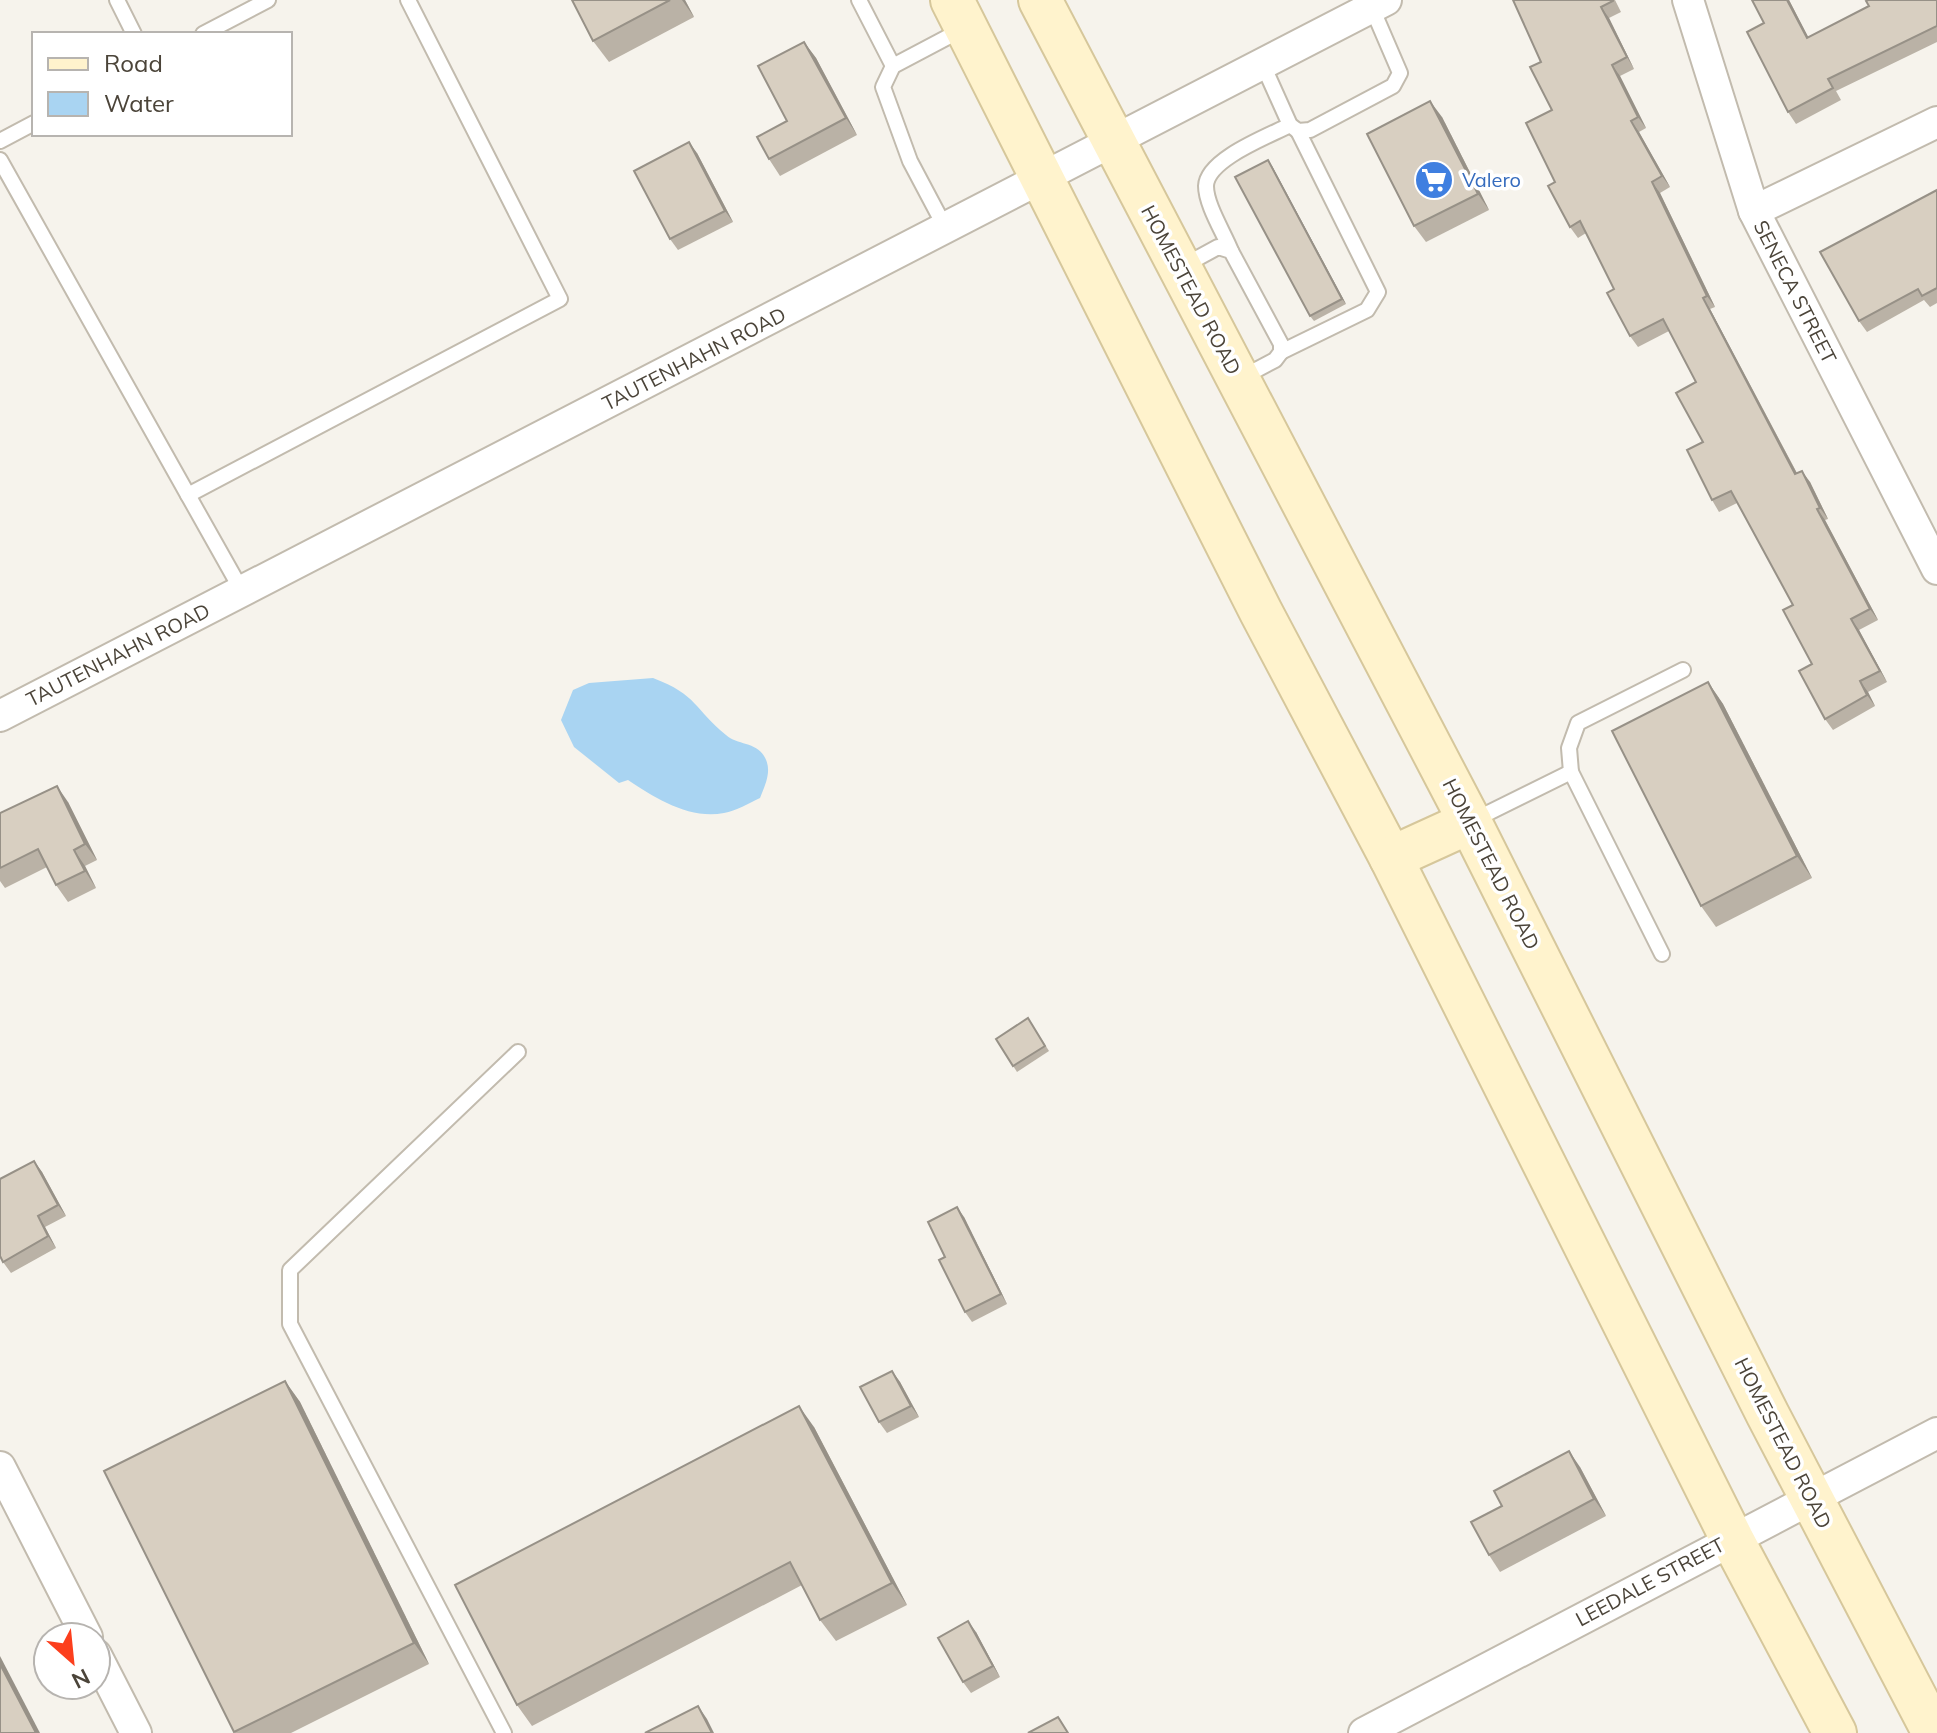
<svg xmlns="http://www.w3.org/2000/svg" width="1937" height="1733" font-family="Mulish,sans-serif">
  <rect width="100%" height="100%" fill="#f6f3ec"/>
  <path fill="#a9d4f2" d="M 653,678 C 698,695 694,709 726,735 C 737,745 756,742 764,756 C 773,770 765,785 760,798 C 749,803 736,811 724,813 C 690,820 655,798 628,780 L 619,783 L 574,747 L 561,720 L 573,690 L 589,683 Z"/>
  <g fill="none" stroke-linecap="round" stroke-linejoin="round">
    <g stroke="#c2bbae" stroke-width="18">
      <g id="service">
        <polyline points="117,0 134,34"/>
        <polyline points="859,0 893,66"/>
        <polyline points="203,34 268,0"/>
        <polyline points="1263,65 1290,125 1298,131 1310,130 1393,86 1400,73 1372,8"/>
        <polyline points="0,141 34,123"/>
        <polyline points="0,160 188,495 560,299 408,0"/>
        <polyline points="946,229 910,161 883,87 893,66 963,29"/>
        <path d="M 1231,251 C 1224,233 1206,205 1206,186 C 1207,159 1269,136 1290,125"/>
        <polyline points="1183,266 1218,247 1231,251 1281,344 1281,352 1275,360 1241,378"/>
        <polyline points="1281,352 1367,310 1378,292 1298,131"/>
        <polyline points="188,495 242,591"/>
        <polyline points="1571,772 1569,748 1578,723 1683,670"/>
        <polyline points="1474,820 1571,772 1662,954"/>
        <polyline points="504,1733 290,1324 290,1270 518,1052"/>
      </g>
    </g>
    <g stroke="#c2bbae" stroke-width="34">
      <g id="minor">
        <polyline points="1688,0 1754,211 1937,569"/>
        <polyline points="1754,211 1937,122"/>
        <polyline points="0,716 1386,0"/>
        <polyline points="0,1467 87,1637"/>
        <polyline points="96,1655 136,1733"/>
        <polyline points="1364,1733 1937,1433"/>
      </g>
    </g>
    <g stroke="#d6c79b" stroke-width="46">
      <g id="secondary">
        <polyline points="952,0 1261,612 1391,858 1732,1539 1835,1733"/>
        <polyline points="1040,0 1470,822 1768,1415 1934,1733"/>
        <polyline points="1391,858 1470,822"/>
      </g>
    </g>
    <use href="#service" stroke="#fff" stroke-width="14"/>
    <use href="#minor" stroke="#fff" stroke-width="30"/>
    <use href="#secondary" stroke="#fff3cd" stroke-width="42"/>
  </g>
  <g fill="#bab2a6">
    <polygon points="572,0 685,0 694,17 609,62 593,41"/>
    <polygon points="1513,0 1615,0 1621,12 1609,18 1634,69 1620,76 1646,128 1639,132 1670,187 1660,193 1715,307 1710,309 1797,473 1810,482 1828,519 1825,520 1878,620 1859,630 1887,682 1868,692 1875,706 1833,730 1825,719 1812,664 1793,605 1737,503 1719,512 1712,500 1703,442 1696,382 1669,331 1638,347 1630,336 1614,289 1586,233 1578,238 1570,227 1555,182 1552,110 1541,62"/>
    <polygon points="1789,0 1808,37 1937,0 1937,42 1836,91 1841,100 1796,124 1788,112 1764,23"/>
    <polygon points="804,42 816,58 857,135 780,176 769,159 787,121"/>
    <polygon points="1442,117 1489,210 1426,242 1414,226"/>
    <polygon points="697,153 733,222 678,250 670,239"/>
    <polygon points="1272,166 1346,304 1314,321 1310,316"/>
    <polygon points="1937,190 1937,303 1930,307 1924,300 1867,332 1859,321"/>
    <polygon points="1708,682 1723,704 1812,878 1716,927 1701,906"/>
    <polygon points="68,802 97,860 85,866 96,888 68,902 56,885 47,867 5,888 0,881 0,813"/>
    <polygon points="1028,1018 1049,1051 1017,1072 996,1039"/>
    <polygon points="34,1161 42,1172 66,1216 45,1227 56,1248 11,1273 3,1262"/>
    <polygon points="964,1217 1007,1304 972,1322 965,1312 945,1257"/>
    <polygon points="892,1371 900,1382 919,1417 887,1433 879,1422"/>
    <polygon points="285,1381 300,1402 429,1664 291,1733 235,1733 104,1471"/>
    <polygon points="814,1427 907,1605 836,1641 820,1620 802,1585 532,1726 517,1705"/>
    <polygon points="1580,1467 1606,1516 1500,1572 1489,1555"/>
    <polygon points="976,1632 1000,1677 971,1693 963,1682"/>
  </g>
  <g fill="#979187">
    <polygon points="682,0 685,0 694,17"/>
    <polygon points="1787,0 1789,0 1815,50 1807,38"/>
    <polygon points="1601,7 1609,18 1634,69 1627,57"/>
    <polygon points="804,42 816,58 857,135 846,118"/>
    <polygon points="1612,65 1620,76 1646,128 1638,117"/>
    <polygon points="1430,101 1442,117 1489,210 1478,194"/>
    <polygon points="1631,121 1639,132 1670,187 1662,176"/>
    <polygon points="689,142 697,153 733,222 725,211"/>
    <polygon points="1268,160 1272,166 1346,304 1342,299"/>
    <polygon points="1652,182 1660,193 1715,307 1707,296"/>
    <polygon points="1703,298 1710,309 1803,485 1795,474"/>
    <polygon points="1802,471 1810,482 1828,519 1820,508"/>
    <polygon points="1817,509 1825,520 1878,620 1870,609"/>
    <polygon points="1851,619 1859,630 1887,682 1880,671"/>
    <polygon points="1860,681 1868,692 1875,706 1867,695"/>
    <polygon points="1708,682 1723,704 1812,878 1797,856"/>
    <polygon points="57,786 68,802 97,860 85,844"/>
    <polygon points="74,850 85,866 96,888 85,871"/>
    <polygon points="34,1161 42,1172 66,1216 58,1205"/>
    <polygon points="957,1207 964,1217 1007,1304 1001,1294"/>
    <polygon points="38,1216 45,1227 56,1248 48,1236"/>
    <polygon points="892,1371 900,1382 919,1417 911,1406"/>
    <polygon points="285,1381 300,1402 429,1664 414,1643"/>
    <polygon points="799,1406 814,1427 907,1605 892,1583"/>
    <polygon points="1569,1451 1580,1467 1606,1516 1594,1499"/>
    <polygon points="968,1621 976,1632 1000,1677 993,1666"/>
    <polygon points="0,1656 40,1733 36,1733 0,1664"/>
    <polygon points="698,1706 707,1719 714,1733 712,1733"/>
  </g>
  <g fill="#d8cfc1" stroke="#979187" stroke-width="2">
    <polygon points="572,0 670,0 593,41"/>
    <polygon points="1513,0 1613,0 1613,1 1601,7 1627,57 1612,65 1638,117 1631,121 1662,176 1652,182 1707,296 1703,298 1795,474 1802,471 1820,508 1817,509 1870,609 1851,619 1880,671 1860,681 1867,695 1825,719 1799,671 1812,664 1783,610 1793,605 1731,491 1712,500 1687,450 1703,442 1676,393 1696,382 1663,319 1630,336 1607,293 1614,289 1580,221 1570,227 1548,186 1555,182 1526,123 1552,110 1530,67 1541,62"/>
    <polygon points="1752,0 1787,0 1807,38 1869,6 1866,1 1868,0 1937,0 1937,26 1828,79 1833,88 1788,112 1747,32 1764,23"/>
    <polygon points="804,42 846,118 769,159 757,137 787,121 758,66"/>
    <polygon points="1430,101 1478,194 1414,226 1367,134"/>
    <polygon points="689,142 725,211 670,239 634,171"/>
    <polygon points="1268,160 1342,299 1310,316 1235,177"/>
    <polygon points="1937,190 1937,288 1922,296 1918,289 1859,321 1820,252"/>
    <polygon points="1708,682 1797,856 1701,906 1612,731"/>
    <polygon points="57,786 85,844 74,850 85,871 56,885 38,849 0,868 0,813"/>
    <polygon points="1028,1018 1045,1046 1013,1066 996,1039"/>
    <polygon points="34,1161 58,1205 38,1216 48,1236 3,1262 0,1256 0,1179"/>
    <polygon points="957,1207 1001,1294 965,1312 939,1260 945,1257 928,1222"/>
    <polygon points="892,1371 911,1406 879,1422 860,1387"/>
    <polygon points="285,1381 414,1643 234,1732 104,1471"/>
    <polygon points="799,1406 892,1583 820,1620 790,1562 517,1705 455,1585"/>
    <polygon points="1569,1451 1594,1499 1489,1555 1471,1522 1502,1506 1494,1491"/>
    <polygon points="968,1621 993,1666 963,1682 938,1638"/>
    <polygon points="0,1664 36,1733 0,1733"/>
    <polygon points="698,1706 712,1733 645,1733"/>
    <polygon points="1058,1717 1068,1733 1028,1733"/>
  </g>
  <defs>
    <g id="supermarket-disc" transform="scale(2)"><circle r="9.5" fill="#3f7fe0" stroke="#fff"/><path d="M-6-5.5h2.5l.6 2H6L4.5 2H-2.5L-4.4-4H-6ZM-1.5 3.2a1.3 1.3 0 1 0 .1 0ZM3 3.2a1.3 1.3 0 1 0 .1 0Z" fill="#fff"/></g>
  </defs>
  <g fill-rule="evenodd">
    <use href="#supermarket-disc" x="1434" y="180"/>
  </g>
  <g text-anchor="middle" stroke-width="7" stroke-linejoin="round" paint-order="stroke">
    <g font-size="20" fill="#366cbe" stroke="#fff" text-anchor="start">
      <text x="1462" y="187">Valero</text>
    </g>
    <g font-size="20" fill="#4b4439" stroke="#fff">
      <text transform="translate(1191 290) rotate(62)" y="7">HOMESTEAD ROAD</text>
      <text transform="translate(1795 292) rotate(63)" y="7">SENECA STREET</text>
      <text transform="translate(694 359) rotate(-27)" y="7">TAUTENHAHN ROAD</text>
      <text transform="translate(118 655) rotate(-27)" y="7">TAUTENHAHN ROAD</text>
      <text transform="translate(1491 864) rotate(63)" y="7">HOMESTEAD ROAD</text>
      <text transform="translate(1783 1443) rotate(63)" y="7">HOMESTEAD ROAD</text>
      <text transform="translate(1650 1582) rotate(-28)" y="7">LEEDALE STREET</text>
    </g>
  </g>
  <rect x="32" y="32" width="260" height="104" fill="#ffffff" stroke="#b7b4b0" stroke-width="2"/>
  <rect x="48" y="58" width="40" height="12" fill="#fff3cd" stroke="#b7b4b0" stroke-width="2"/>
  <text x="104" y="72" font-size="24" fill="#4b4439">Road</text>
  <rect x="48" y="92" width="40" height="24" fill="#a9d4f2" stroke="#b7b4b0" stroke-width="2"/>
  <text x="104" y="112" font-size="24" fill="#4b4439">Water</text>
  <g transform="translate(72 1661) rotate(153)"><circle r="38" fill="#ffffff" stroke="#b7b4b0" stroke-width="2"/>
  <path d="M0-6L14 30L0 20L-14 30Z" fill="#fc3f1d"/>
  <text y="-12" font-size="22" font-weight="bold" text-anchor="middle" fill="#4b4439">N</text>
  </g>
</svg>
